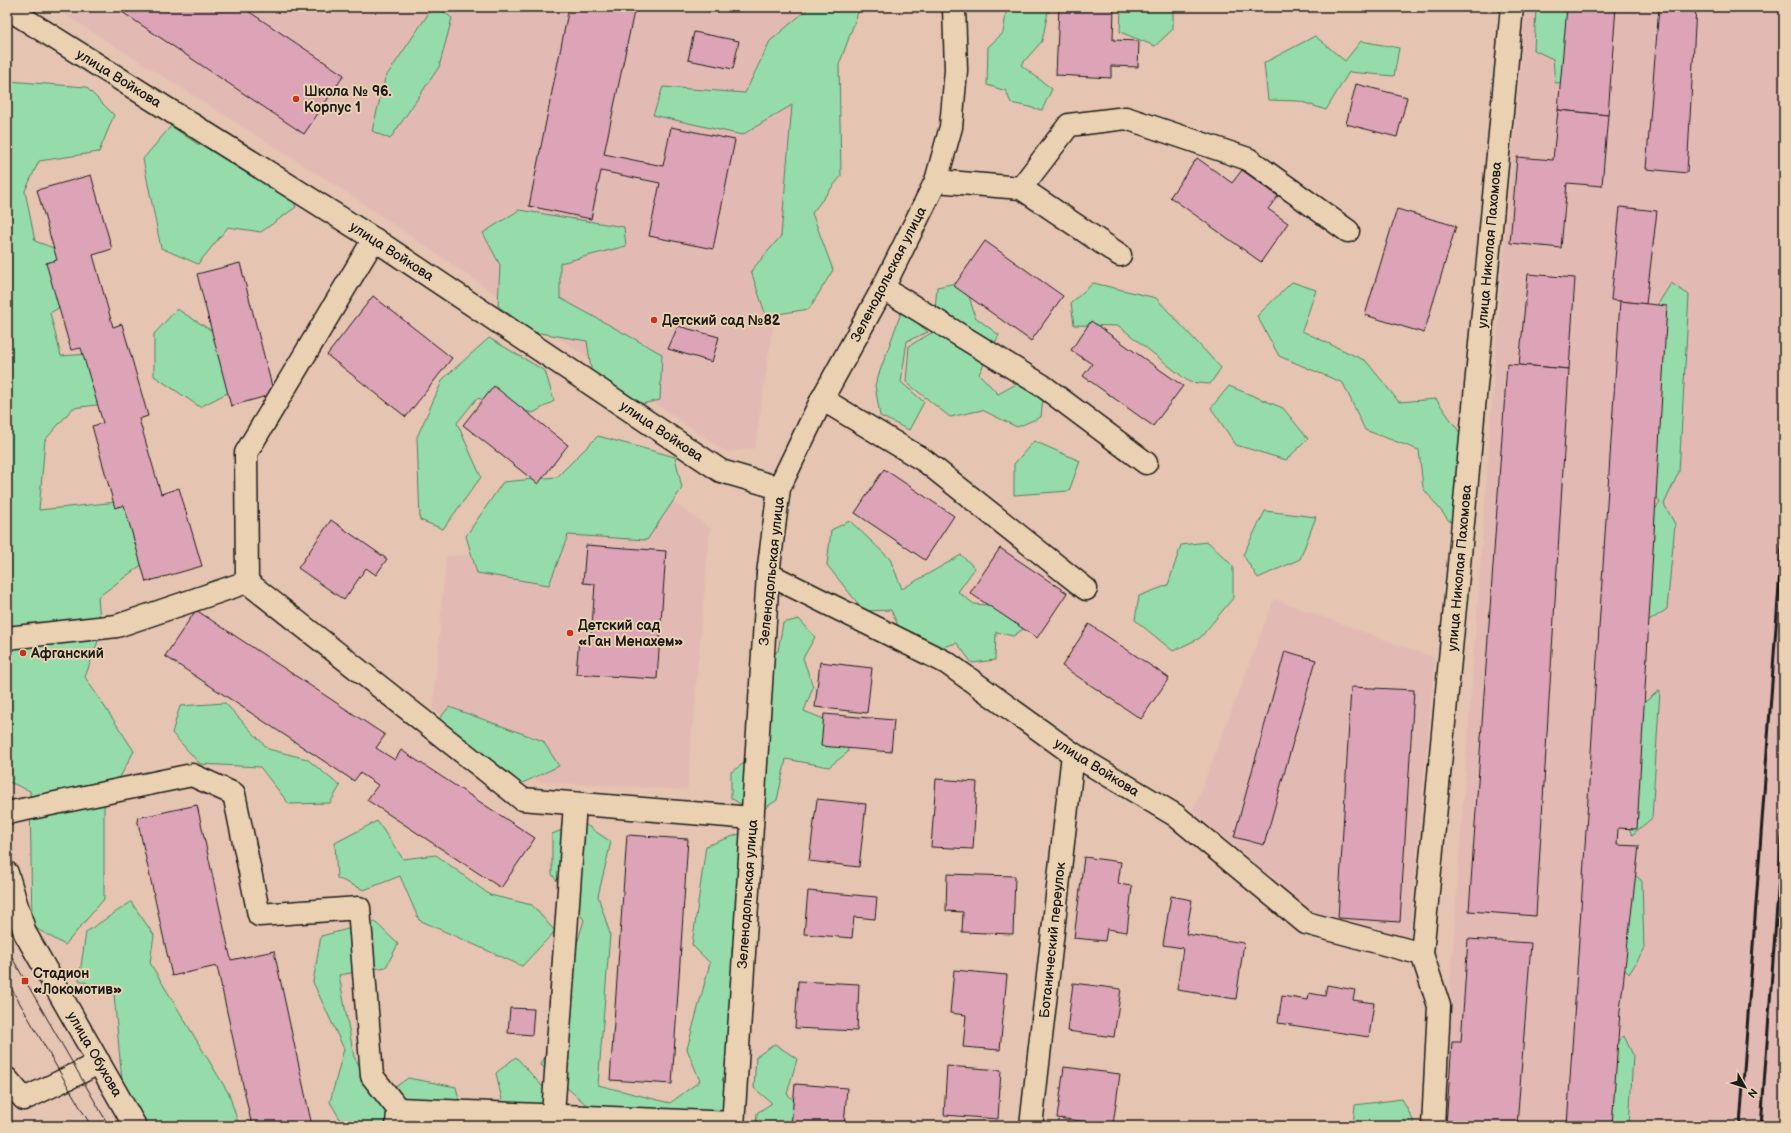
<svg xmlns="http://www.w3.org/2000/svg" width="1791" height="1133" font-family="'Balsamiq Sans',sans-serif">
  <rect width="100%" height="100%" fill="#e5c4b2"/>
  <filter id="ink" filterUnits="userSpaceOnUse"><feTurbulence type="fractalNoise" baseFrequency=".025" numOctaves="2"/><feDisplacementMap in="SourceGraphic" scale="8" xChannelSelector="R" yChannelSelector="G"/><feConvolveMatrix kernelMatrix="1 2 1 2 8 2 1 2 1" color-interpolation-filters="sRGB"/></filter>
  <g filter="url(#ink)">
    <g fill="#e2bab3">
      <polygon points="53,7 820,7 755,448 726,452 346,192"/>
      <polygon points="1526,7 1784,7 1784,1126 1440,1126 1497,331"/>
      <polygon points="604,452 710,528 687,790 540,782 433,709 446,556 522,553"/>
      <polygon points="1274,599 1435,658 1409,940 1325,922 1193,811"/>
    </g>
    <g fill="#95dcaa" stroke="#587c63">
      <polygon points="433,7 437,7 452,18 439,67 390,139 372,131 385,78"/>
      <polygon points="810,7 860,7 839,65 841,176 812,213 833,270 809,309 766,316 751,271 781,236 792,105 742,135 653,115 663,87 745,93 770,41"/>
      <polygon points="1007,7 1049,7 1042,41 1021,65 1052,89 1042,110 1011,103 1006,91 987,85 988,47 1003,33"/>
      <polygon points="1121,7 1173,7 1173,29 1155,46 1120,32"/>
      <polygon points="1536,7 1603,7 1599,80 1555,83 1553,59 1534,50"/>
      <polygon points="1315,36 1345,61 1361,41 1399,48 1394,76 1349,72 1326,110 1299,101 1268,100 1264,63"/>
      <polygon points="8,81 86,87 114,115 99,152 39,161 25,191 35,241 82,259 89,290 50,313 61,356 103,353 111,403 73,408 45,440 39,510 137,500 148,560 98,597 101,633 85,677 134,751 104,807 104,899 65,945 32,926 30,791 7,781 7,85"/>
      <polygon points="171,126 199,145 232,137 284,174 296,207 261,232 228,227 198,264 161,248 143,159"/>
      <polygon points="519,210 624,227 626,246 560,263 560,298 662,354 660,400 628,407 593,382 587,341 534,332 498,306 500,265 483,233"/>
      <polygon points="965,281 975,317 999,335 979,374 998,394 1022,381 1043,397 1041,417 1017,427 982,410 950,417 906,382 909,346 933,332 937,287"/>
      <polygon points="1292,282 1316,290 1302,331 1366,361 1399,402 1436,399 1475,454 1473,510 1450,522 1423,488 1419,450 1365,430 1343,383 1279,356 1257,316"/>
      <polygon points="1093,283 1156,298 1221,368 1210,384 1189,382 1119,326 1074,325 1071,303"/>
      <polygon points="1671,283 1689,295 1679,472 1664,504 1675,524 1667,609 1643,625 1632,538 1660,503 1644,481 1652,314"/>
      <polygon points="177,309 236,346 235,389 200,407 154,376 154,334"/>
      <polygon points="902,310 928,332 907,341 901,382 924,402 909,430 880,416 875,385"/>
      <polygon points="489,338 545,371 554,401 533,413 477,398 457,423 481,477 443,529 420,520 417,437 443,379"/>
      <polygon points="1229,386 1283,408 1308,439 1286,460 1236,445 1211,408"/>
      <polygon points="598,436 675,457 682,488 647,540 568,535 549,585 477,573 466,536 503,482 557,477"/>
      <polygon points="1034,441 1080,461 1069,491 1014,495 1014,464"/>
      <polygon points="1265,511 1316,517 1300,559 1258,578 1243,555"/>
      <polygon points="850,521 890,559 902,589 961,555 975,568 958,592 974,604 1016,607 1028,626 1013,636 996,632 995,660 972,663 957,643 934,649 900,630 891,610 864,611 827,565 831,530"/>
      <polygon points="1208,542 1233,566 1233,598 1200,638 1173,651 1135,620 1139,596 1168,585 1181,545"/>
      <polygon points="799,619 815,637 803,658 813,687 804,711 846,728 848,752 829,767 786,759 777,800 756,814 731,798 731,772 759,753 754,666 778,651 783,623"/>
      <polygon points="1660,690 1652,818 1632,835 1624,816 1632,712"/>
      <polygon points="225,703 268,749 307,759 340,786 330,803 289,804 260,767 200,764 172,733 180,706"/>
      <polygon points="449,707 543,741 559,766 518,785 435,724"/>
      <polygon points="377,821 403,859 436,855 490,895 532,905 555,931 522,966 419,920 400,876 364,890 337,878 335,843"/>
      <polygon points="582,822 611,842 598,896 610,934 598,1085 670,1103 700,1081 687,1049 710,963 692,945 706,846 739,834 755,887 732,946 734,1053 722,1080 740,1107 735,1126 598,1115 541,1065 574,998 568,974 584,920 552,874 552,834"/>
      <polygon points="1625,867 1642,881 1644,950 1629,974 1611,955"/>
      <polygon points="131,902 154,935 150,963 229,1094 239,1126 144,1126 123,1092 114,994 79,980 86,932"/>
      <polygon points="375,922 398,944 386,967 339,975 354,1057 380,1098 408,1078 456,1087 464,1122 460,1126 344,1126 330,1102 344,1049 313,982 321,936"/>
      <polygon points="1624,1036 1633,1055 1629,1126 1600,1126 1606,1050"/>
      <polygon points="775,1044 797,1059 787,1094 807,1112 803,1126 756,1126 757,1113 772,1103 754,1088 756,1057"/>
      <polygon points="516,1057 543,1087 546,1126 475,1126 474,1122 506,1118 496,1073"/>
      <polygon points="1402,1099 1416,1126 1353,1126 1355,1105"/>
    </g>
    <g fill="#dca4b6" stroke="#1c1c1c">
      <polygon points="125,7 242,7 344,75 304,134 122,12"/>
      <polygon points="569,7 635,7 604,154 663,166 671,127 735,140 713,249 649,236 660,183 601,171 591,219 529,206"/>
      <polygon points="1059,7 1114,7 1113,40 1139,41 1138,67 1111,66 1111,78 1056,75"/>
      <polygon points="1567,7 1616,7 1608,115 1558,110"/>
      <polygon points="1659,7 1696,7 1687,173 1646,169"/>
      <polygon points="694,32 739,41 733,69 688,60"/>
      <polygon points="1356,84 1407,97 1397,137 1346,124"/>
      <polygon points="1558,110 1608,115 1602,186 1567,183 1561,248 1510,243 1517,157 1553,160"/>
      <polygon points="1197,158 1232,183 1242,170 1278,196 1268,209 1288,223 1261,262 1170,197"/>
      <polygon points="91,175 112,249 93,255 113,327 122,324 148,416 139,419 161,494 179,488 202,566 146,582 124,505 115,508 92,426 103,423 81,348 71,350 46,263 57,260 37,190"/>
      <polygon points="1620,207 1657,211 1646,304 1611,300"/>
      <polygon points="1397,209 1456,226 1424,333 1365,315"/>
      <polygon points="985,241 1063,296 1031,341 954,286"/>
      <polygon points="240,263 274,394 231,406 197,274"/>
      <polygon points="1528,274 1575,278 1569,369 1519,365"/>
      <polygon points="373,296 452,358 406,417 327,355"/>
      <polygon points="1620,301 1667,306 1637,829 1618,828 1617,845 1639,846 1620,1011 1612,1126 1567,1126"/>
      <polygon points="1091,321 1183,386 1153,426 1083,376 1092,364 1071,350"/>
      <polygon points="678,326 719,337 712,362 668,349"/>
      <polygon points="1507,364 1569,369 1536,916 1469,911"/>
      <polygon points="494,386 568,445 538,484 463,425"/>
      <polygon points="884,469 954,516 925,560 855,513"/>
      <polygon points="331,520 387,559 376,575 366,568 344,600 298,568"/>
      <polygon points="586,545 666,551 657,679 576,674 579,639 591,640 595,584 583,583"/>
      <polygon points="1000,548 1067,593 1037,638 970,593"/>
      <polygon points="196,610 385,735 376,748 395,760 401,750 535,838 501,888 367,800 378,785 360,773 354,781 165,656"/>
      <polygon points="1089,624 1169,678 1141,719 1062,666"/>
      <polygon points="1285,651 1316,660 1264,845 1234,837"/>
      <polygon points="820,662 872,668 867,713 815,707"/>
      <polygon points="1351,687 1414,690 1400,922 1338,918"/>
      <polygon points="824,714 894,720 891,752 821,746"/>
      <polygon points="936,779 977,782 973,849 931,847"/>
      <polygon points="817,799 866,804 859,867 809,861"/>
      <polygon points="197,805 231,960 274,951 312,1126 252,1126 217,966 172,976 137,818"/>
      <polygon points="627,835 688,839 672,1084 610,1080"/>
      <polygon points="1084,857 1121,862 1118,884 1132,886 1127,932 1107,929 1105,941 1074,938"/>
      <polygon points="947,874 1015,876 1013,934 962,932 963,912 946,911"/>
      <polygon points="808,891 877,897 875,919 854,917 852,938 804,934"/>
      <polygon points="1171,896 1192,900 1186,934 1244,943 1236,999 1177,990 1183,948 1163,945"/>
      <polygon points="1468,939 1531,943 1517,1126 1446,1126 1452,1042 1461,1042"/>
      <polygon points="954,970 1007,975 1000,1050 963,1047 966,1015 950,1013"/>
      <polygon points="798,981 859,984 857,1031 795,1028"/>
      <polygon points="1073,983 1121,989 1114,1037 1067,1031"/>
      <polygon points="1327,985 1355,990 1353,1000 1374,1003 1369,1037 1278,1023 1282,996 1308,1000 1309,993 1325,996"/>
      <polygon points="510,1008 534,1009 532,1035 508,1033"/>
      <polygon points="947,1066 1001,1070 998,1119 944,1115"/>
      <polygon points="1064,1067 1120,1074 1113,1125 1057,1118"/>
      <polygon points="795,1084 847,1088 844,1126 791,1126"/>
    </g>
    <g fill="none" stroke-linecap="round" stroke-linejoin="round">
      <g stroke="#1c1c1c" stroke-width="25">
        <g id="minor">
          <polyline points="7,8 374,239 721,471 779,488"/>
          <polyline points="936,181 1021,188 1120,255"/>
          <polyline points="1021,188 1069,125 1126,118 1248,159 1348,231"/>
          <polyline points="883,288 1043,386 1146,463"/>
          <polyline points="822,399 925,461 1086,589"/>
          <polyline points="768,574 947,663 1073,754 1175,815 1306,923 1422,954"/>
          <polyline points="247,582 246,453 374,239"/>
          <polyline points="7,638 117,626 247,582 522,799 752,818"/>
          <polyline points="7,813 192,775 234,794 259,915 359,908 372,1076 398,1109 397,1126"/>
          <polyline points="7,873 25,933 135,1126"/>
          <polyline points="7,1079 24,1099 79,1073 99,1062"/>
          <polyline points="398,1109 733,1123"/>
          <polyline points="553,1115 575,804"/>
          <polyline points="733,1126 768,574 779,488 822,399 883,288 936,181 951,127 956,70 954,7"/>
          <polyline points="1031,1126 1073,754"/>
          <polyline points="1433,1126 1439,1006 1422,954 1512,7"/>
        </g>
      </g>
      <use href="#minor" stroke="#e9d1b1" stroke-width="22"/>
      <g stroke="#1c1c1c" stroke-width="1">
        <polyline points="7,949 109,1126"/>
        <polyline points="7,981 91,1126"/>
      </g>
      <g stroke="#1c1c1c" stroke-width="3">
        <polyline points="1740,1126 1784,516"/>
        <polyline points="1761,1126 1784,809"/>
      </g>
    </g>
  </g>
  <g fill="#c8321e" stroke="#e9d1b1" stroke-width="1.5">
    <circle cx="296" cy="99" r="4"/>
    <circle cx="654" cy="320" r="4"/>
    <circle cx="570" cy="633" r="4"/>
    <circle cx="23" cy="653" r="4"/>
    <rect x="21" y="977" width="8" height="8" rx="2"/>
  </g>
  <g text-anchor="middle" stroke-width="4" stroke-linejoin="round" paint-order="stroke">
    <g font-size="14" fill="#1c1c1c" stroke="#e9d1b1">
      <text transform="translate(119 78) rotate(32)" y="5">улица Войкова</text>
      <text transform="translate(1489 245) rotate(-85)" y="5">улица Николая Пахомова</text>
      <text transform="translate(392 251) rotate(33)" y="5">улица Войкова</text>
      <text transform="translate(888 274) rotate(-63)" y="5">Зеленодольская улица</text>
      <text transform="translate(662 431) rotate(34)" y="5">улица Войкова</text>
      <text transform="translate(1459 568) rotate(-85)" y="5">улица Николая Пахомова</text>
      <text transform="translate(771 571) rotate(-84)" y="5">Зеленодольская улица</text>
      <text transform="translate(1097 767) rotate(32)" y="5">улица Войкова</text>
      <text transform="translate(747 894) rotate(-86)" y="5">Зеленодольская улица</text>
      <text transform="translate(1052 940) rotate(-84)" y="5">Ботанический переулок</text>
      <text transform="translate(95 1054) rotate(60)" y="5">улица Обухова</text>
    </g>
    <g font-size="14" font-weight="bold" fill="#1c1c1c" stroke="#e9d1b1" text-anchor="start">
      <text x="304" y="96">Школа № 96.<tspan x="304" dy="16">Корпус 1</tspan></text>
      <text x="662" y="325">Детский сад №82</text>
      <text x="578" y="630">Детский сад<tspan x="578" dy="16">«Ган Менахем»</tspan></text>
      <text x="31" y="658">Афганский</text>
      <text x="33" y="978">Стадион<tspan x="33" dy="16">«Локомотив»</tspan></text>
    </g>
  </g>
  <rect width="1791" height="1133" fill="none" stroke="#e9d1b1" stroke-width="24"/>
  <rect x="12" y="12" width="1767" height="1109" fill="none" stroke="#1c1c1c" stroke-width="1.5" filter="url(#ink)"/>
  <g transform="translate(1745 1087) rotate(129)" stroke="#e9d1b1" stroke-width="3" paint-order="stroke">
  <path d="M0-3L7 15L0 10L-7 15Z" fill="#1c1c1c"/>
  <text y="-6" font-size="11" font-weight="bold" text-anchor="middle" fill="#1c1c1c">N</text>
  </g>
</svg>
